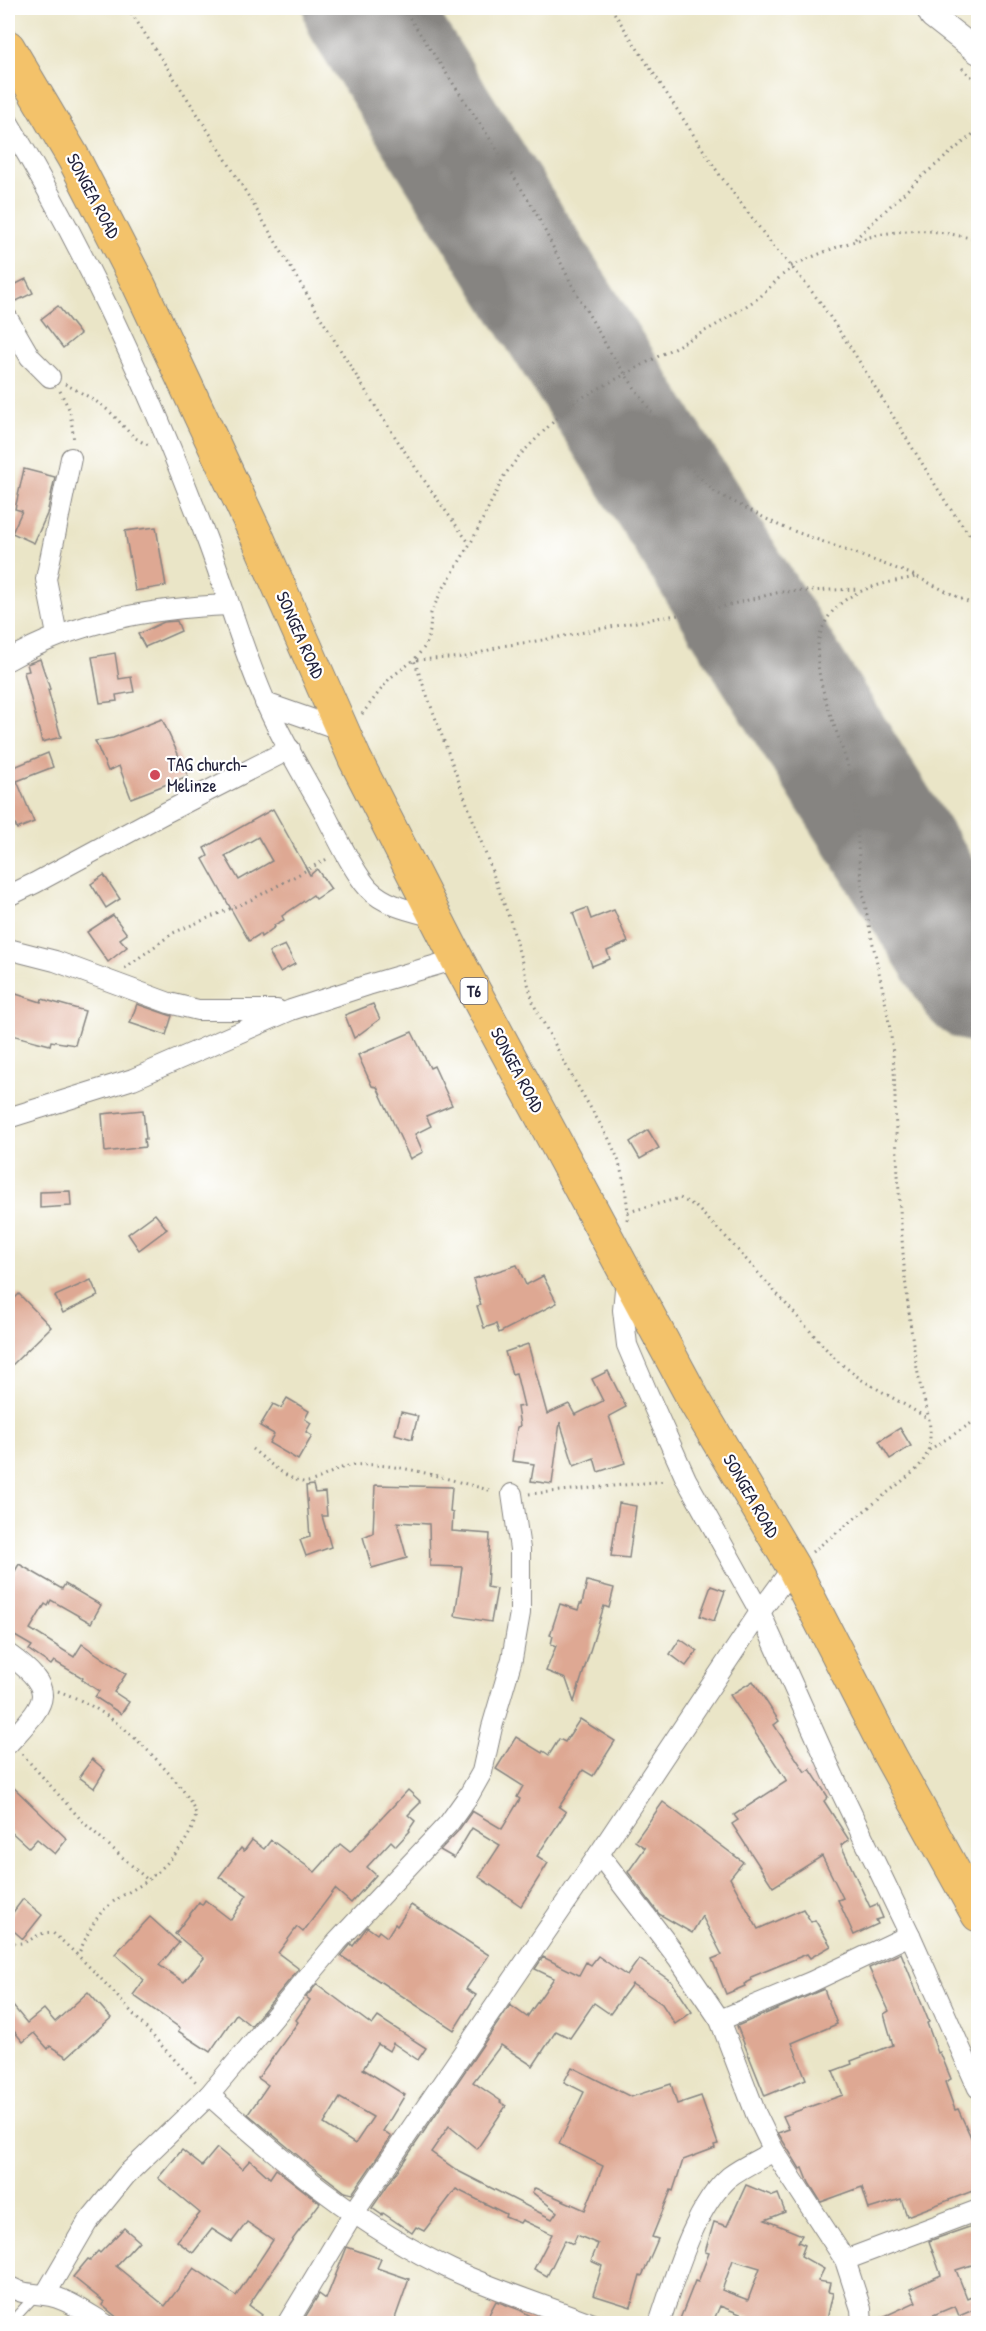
<svg xmlns="http://www.w3.org/2000/svg" width="986" height="2331" font-family="'Patrick Hand',sans-serif">
  <rect width="100%" height="100%" fill="#fff"/>
  <filter id="ink" filterUnits="userSpaceOnUse"><feTurbulence type="fractalNoise" baseFrequency=".0167" numOctaves="2"/><feDisplacementMap in="SourceGraphic" scale="12" xChannelSelector="R" yChannelSelector="G"/><feConvolveMatrix kernelMatrix="1 2 1 2 8 2 1 2 1" color-interpolation-filters="sRGB"/></filter>
  <filter id="wash" filterUnits="userSpaceOnUse"><feTurbulence type="fractalNoise" baseFrequency=".008" numOctaves="4" result="noise"/><feDisplacementMap in="SourceGraphic" scale="24" xChannelSelector="R" yChannelSelector="G"/><feGaussianBlur stdDeviation="1.35" result="paint"/><feColorMatrix in="noise" values="0 0 0 0 0 0 0 0 0 0 0 0 0 0 0 0 0 1.4 0 .05"/><feComposite in="paint" operator="in"/></filter>
  <g filter="url(#wash)">
    <rect width="100%" height="100%" fill="#eae5c7"/>
    <g fill="none" stroke-linecap="round" stroke-linejoin="round">
      <polyline stroke="#868481" stroke-width="123" points="365,8 978,981"/>
    </g>
    <g id="blocks">
      <g fill="#dea893" fill-rule="evenodd">
        <polygon points="26,279 33,293 8,305 8,288"/>
        <polygon points="58,306 80,334 63,348 41,319"/>
        <polygon points="24,469 55,477 47,514 34,543 12,533 22,511 15,509"/>
        <polygon points="156,527 166,586 135,591 125,531"/>
        <polygon points="177,621 181,631 145,647 138,634 164,622"/>
        <polygon points="115,653 119,679 131,677 134,692 116,695 117,701 100,703 92,657"/>
        <polygon points="40,659 50,689 48,690 61,737 42,742 24,672 29,671 27,664"/>
        <polygon points="162,719 188,776 131,798 119,766 108,771 95,741 113,738"/>
        <polygon points="48,753 53,767 17,781 34,822 17,829 8,807 8,759 12,768"/>
        <path d="M 273,809 L 310,875 L 317,869 L 331,889 L 316,899 L 313,895 L 282,916 L 284,920 L 274,925 L 275,927 L 261,937 L 260,934 L 249,941 L 203,859 L 208,856 L 204,848 ZM 258,837 L 272,861 L 239,880 L 225,856 Z"/>
        <polygon points="104,875 120,899 106,908 91,884"/>
        <polygon points="587,908 591,919 614,910 628,942 607,951 610,959 592,966 573,913"/>
        <polygon points="113,915 127,934 120,939 127,947 108,962 87,932"/>
        <polygon points="285,945 295,964 280,972 269,952"/>
        <polygon points="13,993 41,1002 42,999 85,1011 75,1045 51,1041 50,1045 8,1034 8,1013"/>
        <polygon points="137,1004 172,1016 166,1035 130,1023"/>
        <polygon points="373,1004 380,1019 354,1038 345,1015"/>
        <polygon points="412,1032 430,1068 434,1066 452,1105 426,1116 431,1126 415,1134 423,1152 410,1159 377,1087 372,1086 358,1055"/>
        <polygon points="143,1110 146,1139 144,1139 145,1147 105,1152 102,1114"/>
        <polygon points="648,1130 659,1148 640,1159 630,1142"/>
        <polygon points="70,1191 71,1206 40,1208 40,1192"/>
        <polygon points="155,1214 167,1229 139,1250 128,1234"/>
        <polygon points="517,1265 526,1285 543,1276 557,1303 499,1333 496,1324 484,1328 477,1306 481,1305 473,1279"/>
        <polygon points="91,1280 98,1296 63,1313 55,1296"/>
        <polygon points="19,1294 51,1327 8,1369 8,1305"/>
        <polygon points="528,1344 547,1414 569,1404 575,1415 603,1401 592,1379 608,1371 626,1407 609,1416 625,1463 598,1472 594,1458 574,1466 560,1422 552,1484 531,1481 534,1464 512,1461 517,1427 520,1426 517,1407 524,1406 516,1373 512,1374 505,1352"/>
        <polygon points="287,1398 309,1411 305,1419 311,1423 306,1432 312,1436 298,1460 269,1443 274,1434 260,1426 273,1404 281,1408"/>
        <polygon points="401,1412 418,1416 412,1439 395,1434"/>
        <polygon points="900,1428 911,1446 890,1459 879,1441"/>
        <polygon points="313,1485 315,1493 325,1492 327,1516 322,1516 331,1547 306,1556 300,1540 310,1537 306,1486"/>
        <polygon points="375,1485 452,1487 450,1512 453,1513 452,1531 490,1534 487,1587 497,1589 491,1622 455,1616 462,1567 430,1566 429,1524 397,1522 407,1558 372,1568 363,1537 373,1533"/>
        <polygon points="619,1503 636,1506 629,1558 611,1556"/>
        <polygon points="19,1564 62,1589 65,1584 101,1605 91,1623 51,1600 48,1606 45,1604 30,1629 74,1657 82,1644 126,1674 114,1692 129,1702 121,1714 95,1697 99,1691 82,1680 83,1678 54,1661 51,1665 29,1650 32,1646 8,1632 8,1583"/>
        <polygon points="587,1581 614,1588 609,1608 604,1606 574,1702 566,1679 546,1671 556,1646 551,1644 553,1636 550,1635 560,1604 578,1610 580,1604 582,1604"/>
        <polygon points="711,1586 725,1591 714,1621 700,1616"/>
        <polygon points="680,1639 697,1651 686,1666 670,1654"/>
        <polygon points="753,1681 779,1721 774,1725 805,1772 810,1769 828,1797 824,1801 849,1840 841,1845 870,1907 877,1904 883,1918 876,1920 878,1924 854,1935 838,1900 843,1898 822,1856 773,1887 732,1824 738,1820 734,1815 787,1781 730,1695"/>
        <polygon points="580,1719 615,1741 593,1776 583,1770 559,1807 566,1812 537,1856 548,1863 521,1906 479,1877 500,1845 472,1828 454,1858 440,1850 458,1831 472,1811 502,1829 520,1799 517,1797 523,1786 496,1769 516,1737 542,1753 543,1751 549,1755 559,1739 565,1742"/>
        <polygon points="92,1759 105,1770 94,1788 79,1777"/>
        <polygon points="8,1782 67,1839 55,1854 37,1839 29,1848 8,1829"/>
        <polygon points="408,1790 421,1802 408,1815 415,1821 409,1830 410,1831 396,1846 391,1841 367,1867 376,1875 351,1903 335,1889 303,1932 297,1927 278,1953 298,1968 298,1970 251,2026 236,2014 210,2052 178,2031 180,2028 133,1995 144,1980 115,1954 150,1917 179,1943 159,1965 184,1982 204,1958 175,1934 199,1902 202,1905 205,1900 231,1920 247,1895 219,1877 241,1848 244,1851 252,1840 264,1849 271,1840 315,1872 340,1844 350,1852"/>
        <polygon points="663,1802 743,1862 730,1878 758,1929 803,1909 811,1922 815,1920 831,1946 810,1958 807,1954 751,1977 752,1980 744,1984 745,1986 726,1994 712,1959 722,1955 702,1916 692,1933 659,1914 628,1872 645,1848 635,1841"/>
        <polygon points="23,1899 42,1915 23,1939 8,1926 8,1919"/>
        <polygon points="411,1905 489,1955 466,1989 476,1995 454,2030 341,1956 351,1944 353,1946 367,1927 377,1934 379,1931 387,1937 395,1924 397,1926"/>
        <polygon points="901,1953 929,2022 927,2023 938,2053 940,2052 951,2079 945,2082 955,2110 958,2109 975,2146 973,2147 978,2162 978,2189 907,2216 901,2199 869,2209 862,2187 821,2202 809,2183 803,2168 800,2169 778,2133 789,2129 783,2116 843,2095 833,2071 852,2064 851,2061 893,2045 884,2014 889,2011 869,1968"/>
        <polygon points="598,1956 627,1976 639,1959 672,1982 692,2012 675,2024 662,2004 632,1984 610,2014 594,2003 570,2038 556,2031 533,2066 501,2045 473,2082 501,2101 500,2102 506,2106 477,2149 449,2126 431,2152 458,2171 552,2219 557,2212 532,2192 535,2188 585,2210 603,2166 559,2144 584,2092 564,2082 572,2067 631,2097 671,2084 677,2104 701,2096 718,2144 714,2145 715,2148 683,2160 673,2191 671,2190 652,2237 658,2239 642,2276 640,2275 631,2307 593,2295 602,2266 591,2261 598,2244 577,2235 573,2244 565,2240 547,2276 534,2269 552,2234 522,2220 520,2223 505,2217 506,2214 456,2189 424,2231 416,2227 412,2233 383,2213 382,2215 372,2208 510,2005 527,2017 554,1978 535,1969 543,1957 579,1975 586,1962 591,1965"/>
        <path d="M 317,1984 L 372,2025 L 378,2017 L 426,2048 L 418,2060 L 393,2043 L 389,2051 L 378,2044 L 363,2069 L 405,2095 L 383,2131 L 391,2137 L 352,2194 L 345,2192 L 302,2159 L 248,2114 L 268,2085 L 258,2078 L 298,2022 L 296,2020 L 310,2000 L 306,1997 ZM 340,2098 L 373,2117 L 355,2144 L 324,2124 Z"/>
        <polygon points="824,1989 837,2024 792,2043 806,2079 765,2096 737,2026"/>
        <polygon points="88,1992 111,2018 67,2057 50,2046 48,2049 34,2033 23,2042 8,2024 8,2000 27,2023 44,2009 55,2022"/>
        <polygon points="217,2148 242,2169 250,2160 270,2178 276,2169 320,2203 293,2239 249,2305 262,2315 256,2324 125,2324 102,2305 104,2302 73,2277 88,2259 90,2260 98,2251 100,2253 124,2228 139,2241 116,2266 165,2306 194,2268 236,2296 273,2240 247,2222 232,2242 212,2229 193,2253 177,2241 200,2213 158,2178 182,2150 202,2166"/>
        <path d="M 746,2185 L 773,2196 L 778,2194 L 785,2212 L 765,2220 L 802,2235 L 798,2242 L 805,2245 L 801,2256 L 824,2269 L 818,2281 L 830,2283 L 828,2292 L 833,2293 L 826,2324 L 748,2324 L 750,2318 L 720,2306 L 712,2324 L 678,2324 L 695,2281 L 698,2282 L 709,2253 L 705,2252 L 714,2222 L 727,2226 ZM 733,2260 L 760,2268 L 748,2300 L 722,2290 Z"/>
        <polygon points="978,2224 978,2263 956,2270 967,2298 978,2293 978,2308 959,2316 955,2306 912,2324 874,2324 874,2321 916,2302 910,2289 941,2275 929,2241"/>
        <polygon points="347,2247 381,2259 377,2268 409,2279 393,2324 301,2324 319,2294 326,2299"/>
        <polygon points="496,2301 520,2310 545,2324 484,2324"/>
      </g>
    </g>
  </g>
  <g filter="url(#ink)">
    <use href="#blocks" fill-opacity="0" stroke="#868481" stroke-width="1.5"/>
    <g fill="none" stroke-linecap="round" stroke-linejoin="round">
      <g stroke="#868481" stroke-width="11">
        <polyline id="service" points="9,2324 35,2296"/>
      </g>
      <g stroke="#868481" stroke-width="22">
        <g id="minor">
          <path d="M 8,122 C 88,254 152,395 207,540 C 227,593 242,649 265,701 C 281,739 304,776 324,812 C 335,833 353,871 368,888 C 385,906 412,911 435,917"/>
          <polyline points="8,319 30,357 50,377"/>
          <polyline points="57,635 46,579 71,458"/>
          <path d="M 8,660 C 76,621 151,608 229,605"/>
          <polyline points="265,703 342,730"/>
          <polyline points="8,896 35,883 163,814 290,749"/>
          <polyline points="8,949 55,961 169,1003 198,1010 277,1010"/>
          <polyline points="8,1118 133,1079 291,1010 368,985 457,959"/>
          <polyline points="626,1279 623,1310 627,1345 647,1392 686,1479 760,1612 834,1777 910,1935 978,2088"/>
          <path d="M 8,1654 C 61,1692 45,1703 8,1744"/>
          <polyline points="599,1854 678,1958 720,2020 756,2114 774,2151 845,2260 861,2309 862,2324"/>
          <polyline points="720,2020 811,1982 910,1935"/>
          <path d="M 209,2095 C 285,2163 359,2226 452,2270 C 495,2290 547,2306 593,2324"/>
          <polyline points="845,2260 978,2210"/>
          <path d="M 8,2286 C 23,2294 27,2293 44,2295 C 65,2297 87,2313 105,2324"/>
          <polyline points="45,2295 87,2223 126,2175 209,2095 337,1942 449,1823 469,1795 482,1772 492,1727 512,1659 520,1613 520,1549 512,1494"/>
          <polyline points="287,2324 353,2214 599,1854 760,1612 793,1567"/>
          <path d="M 659,2324 C 674,2280 694,2207 729,2177 C 742,2167 760,2159 774,2151"/>
        </g>
      </g>
      <g stroke="#868481" stroke-width="26">
        <polyline id="tertiary" points="928,8 932,16 978,52"/>
      </g>
      <g stroke="#868481" stroke-width="35">
        <polyline id="trunk" points="8,47 73,157 139,285 259,541 355,759 457,959 694,1400 793,1567 890,1756 978,1915"/>
      </g>
      <g stroke="#868481" stroke-width="3" stroke-dasharray="1.5 4.5" stroke-linecap="butt">
        <path d="M 128,8 C 166,66 205,124 241,184 C 314,305 384,430 470,544"/>
        <polyline points="403,8 496,148 534,209 573,287 610,352 690,468 715,492 780,526 911,574 978,607"/>
        <polyline points="611,8 719,174 773,246 797,273 820,302 854,353 949,507 978,546"/>
        <polyline points="962,68 978,83"/>
        <polyline points="855,239 920,178 978,130"/>
        <path d="M 791,266 C 835,247 879,228 928,231 C 945,232 962,237 978,239"/>
        <path d="M 65,384 C 82,393 100,402 113,415 C 125,427 132,439 149,445"/>
        <polyline points="60,391 70,411 74,441"/>
        <polyline points="362,714 390,678 414,660 426,645 430,631 431,613 440,594 473,539 504,476 519,456 572,403 718,324 760,297 781,276 793,268"/>
        <polyline points="125,968 173,933 253,899 327,859"/>
        <polyline points="628,1212 680,1198 695,1206 727,1238 836,1360 862,1380 929,1419"/>
        <polyline points="627,1220 628,1212 625,1187 618,1159 609,1139 570,1073 534,1005 510,920 414,660 466,657 502,646 543,640 657,618 705,611 780,592 859,589"/>
        <path d="M 252,1449 C 265,1459 290,1483 307,1482 C 319,1481 336,1467 354,1465 C 401,1462 448,1480 493,1491"/>
        <polyline points="929,1450 978,1419"/>
        <polyline points="529,1494 666,1481"/>
        <path d="M 812,1552 L 915,1471 C 925,1460 930,1451 930,1436 C 931,1419 924,1401 920,1384 C 913,1350 909,1313 905,1278 C 901,1229 898,1181 896,1132 C 895,1106 895,1080 893,1054 C 888,1000 871,945 863,891 C 857,856 858,819 852,784 C 845,740 804,672 822,629 C 838,590 880,584 916,577"/>
        <path d="M 58,1691 C 102,1706 135,1735 165,1769 C 177,1782 190,1797 196,1814 C 192,1840 168,1864 148,1880 C 136,1889 121,1895 109,1905 C 94,1917 86,1938 78,1955"/>
        <polyline points="22,1754 84,1823 148,1880"/>
        <path d="M 8,1941 C 28,1950 36,1929 53,1933 C 106,1978 148,2034 197,2083"/>
        <polyline points="8,2037 12,2049 8,2062"/>
      </g>
      <use href="#service" stroke="#fff" stroke-width="9"/>
      <use href="#minor" stroke="#fff" stroke-width="20"/>
      <use href="#tertiary" stroke="#fff" stroke-width="24"/>
      <use href="#trunk" stroke="#f3c26a" stroke-width="33"/>
    </g>
  </g>
  <circle fill="#d1495b" stroke="#fff" stroke-width="2" cx="155" cy="775" r="6"/>
  <g text-anchor="middle" stroke-width="4.5" stroke-linejoin="round" paint-order="stroke">
    <rect fill="#fff" stroke="#646476" stroke-width="1.5" x="460.5" y="978" width="27" height="26" rx="4.5"/>
    <g font-size="16" font-weight="bold" fill="#22223b">
      <text x="474" y="997">T6</text>
    </g>
    <g font-size="18" fill="#22223b" stroke="#fff">
      <text transform="translate(93 196) rotate(62)" y="6">SONGEA ROAD</text>
      <text transform="translate(300 635) rotate(66)" y="6">SONGEA ROAD</text>
      <text transform="translate(517 1070) rotate(62)" y="6">SONGEA ROAD</text>
      <text transform="translate(751 1496) rotate(60)" y="6">SONGEA ROAD</text>
    </g>
    <g font-size="18" fill="#22223b" stroke="#fff" text-anchor="start">
      <text x="167" y="771">TAG church-<tspan x="167" dy="21">Melinze</tspan></text>
    </g>
  </g>
  <rect width="986" height="2331" fill="none" stroke="#fff" stroke-width="30"/>
</svg>
